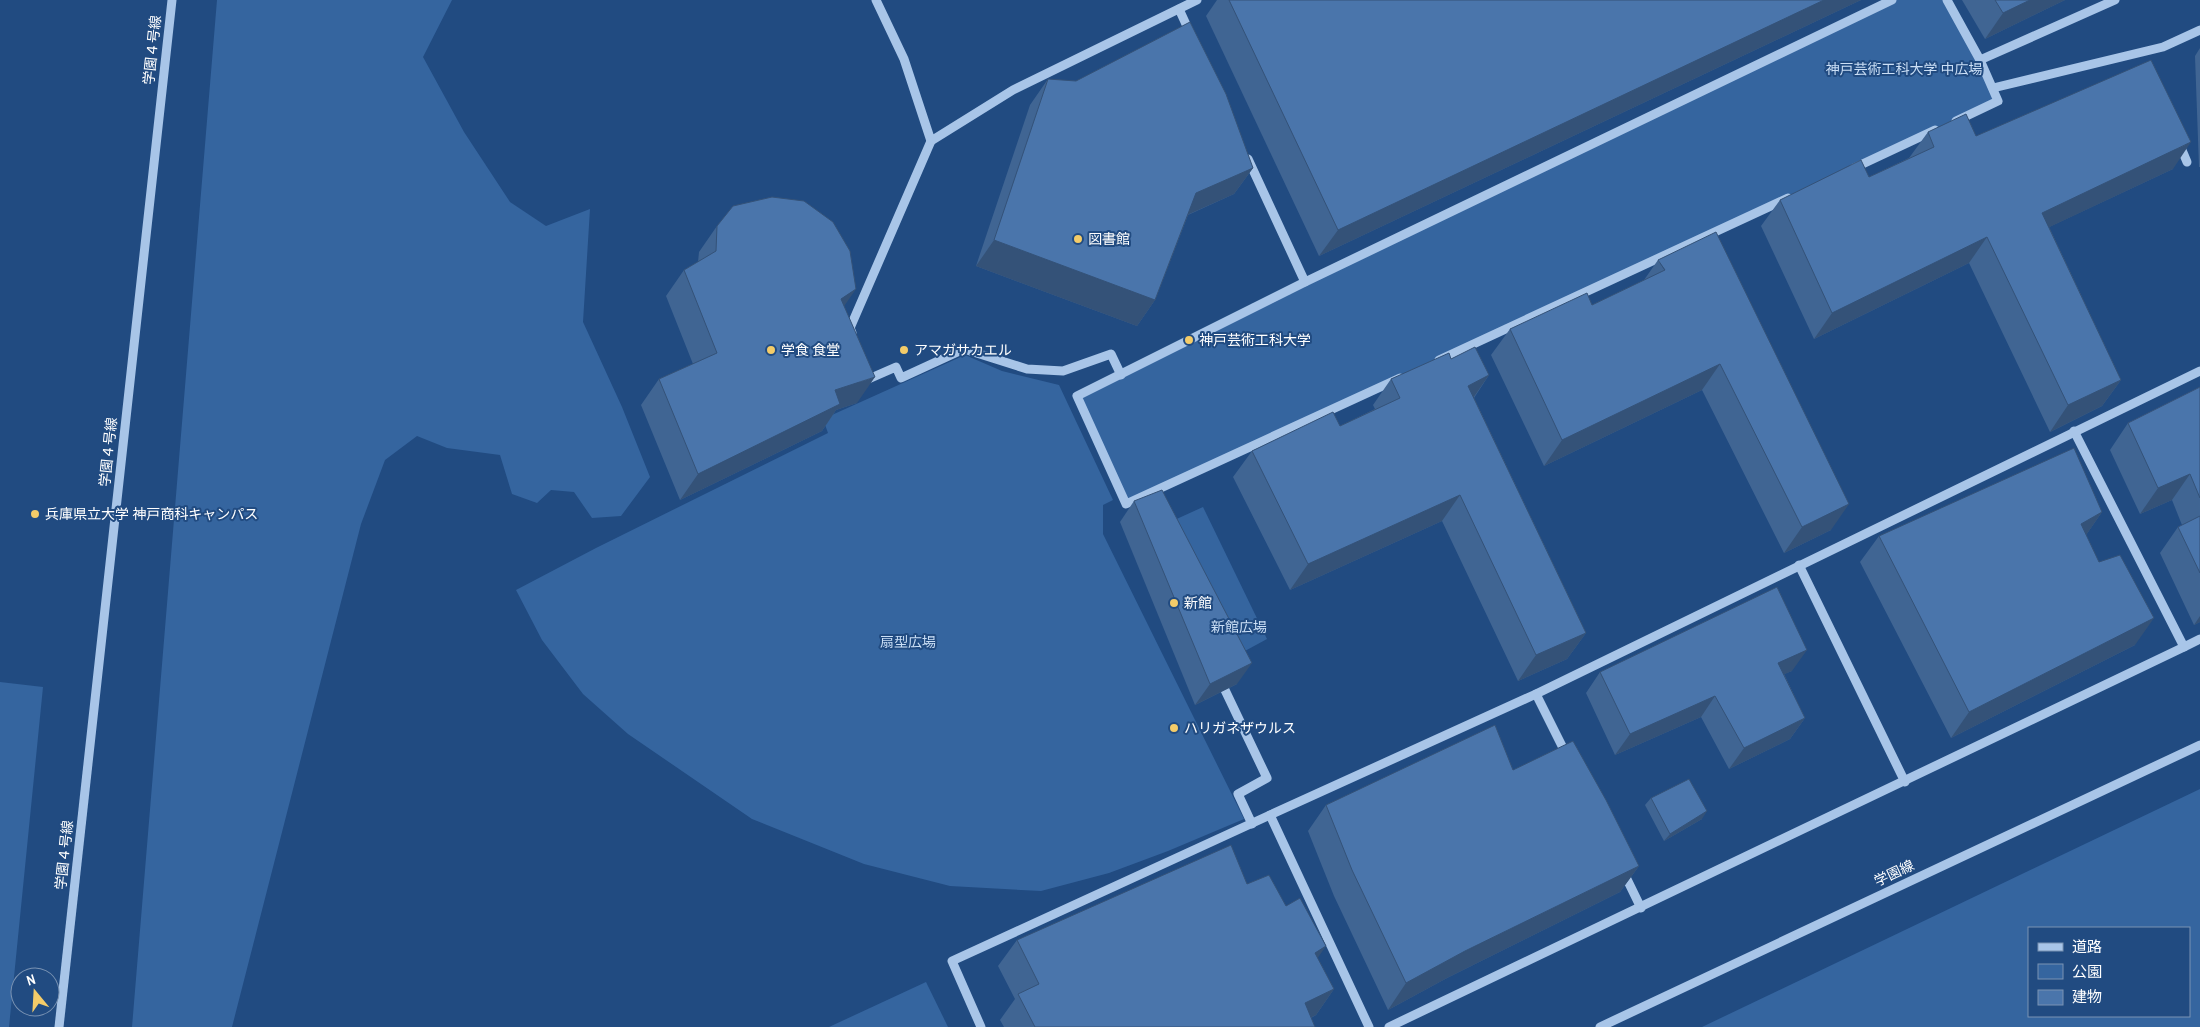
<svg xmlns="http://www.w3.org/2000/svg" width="2200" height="1027" font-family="'Archivo Narrow','Noto Sans JP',sans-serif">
  <rect width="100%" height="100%" fill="#214b81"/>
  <g fill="#35659f" fill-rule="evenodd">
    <polygon points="217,0 452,0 423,57 464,132 510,202 546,226 590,209 583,322 622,407 650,477 621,516 592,518 574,492 551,490 537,503 512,494 500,455 447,448 417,436 385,460 361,524 232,1027 132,1027"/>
    <polygon points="1890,0 1946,0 1998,101 1126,504 1077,396"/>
    <polygon points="965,355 1002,371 1059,385 1113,500 1103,505 1103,534 1244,819 1168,851 1109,873 1041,891 950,886 864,864 752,819 628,734 583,694 542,640 516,590 596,548 828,433 823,419"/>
    <polygon points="1203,507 1267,639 1232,658 1170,522"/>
    <polygon points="0,682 43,687 9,1027 0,1027"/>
    <path d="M 2200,789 L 2200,1027 L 1702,1027 ZM 2029,928 L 2189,928 L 2189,1016 L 2029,1016 Z"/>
    <polygon points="926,982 948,1027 829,1027"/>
  </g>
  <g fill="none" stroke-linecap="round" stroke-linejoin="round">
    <g stroke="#a8c5e8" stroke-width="9">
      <polyline points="876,0 904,59 931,141 1013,90 1197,0"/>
      <polyline points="1947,0 1980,60 1998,101 1956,121"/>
      <polyline points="1179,9 1190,33"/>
      <polyline points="1980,60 2115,0"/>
      <polyline points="1993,88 2163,47 2200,30"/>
      <polyline points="2179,143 2187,162"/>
      <polyline points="1248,159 1305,282"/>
      <polyline points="1854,168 1935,130"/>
      <polyline points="852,333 850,328 931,141"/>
      <polyline points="1439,360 1788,198"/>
      <polyline points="1400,378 1126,504 1077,396 1305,282 1892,0"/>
      <polyline points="864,381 896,367 901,378 964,349 1027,369 1063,371 1111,354 1121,375"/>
      <polyline points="2074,431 2184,647 2200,639"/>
      <polyline points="1799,565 1905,782"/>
      <polyline points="1225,690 1267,778 1238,794 1252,824"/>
      <polyline points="1536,694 1567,756"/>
      <polyline points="1623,871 1641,908"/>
      <polyline points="59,1027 172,0"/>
      <polyline points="981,1027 952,961 1270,815"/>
      <polyline points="1369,1027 1270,815 1536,694 2200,371"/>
      <polyline points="1389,1027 2184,647"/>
      <polyline points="1600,1027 2200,745"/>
    </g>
  </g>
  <g fill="#406593">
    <polygon points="1217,0 1861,0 1319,256 1206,16"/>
    <polygon points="1962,0 2065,0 1985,39"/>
    <polygon points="2200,48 2200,167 2199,167 2195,56"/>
    <polygon points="1048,79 1253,168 1234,194 1188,215 1155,300 1137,326 976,266 1030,105"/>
    <polygon points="1928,132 1976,136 2173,169 2049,227 2121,380 2102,406 2050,432 1969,263 1814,339 1761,226 1780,200 1869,177 1909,158"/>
    <polygon points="717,226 844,306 857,403 836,410 822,431 680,500 641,405 659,379 693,364 666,296 684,270 698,262 699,252"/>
    <polygon points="1658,260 1831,530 1784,553 1702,390 1544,466 1491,355 1510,329 1592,305 1644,280"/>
    <polygon points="1451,359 1489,375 1474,398 1586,633 1567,659 1518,681 1442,521 1290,590 1233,477 1252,451 1340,426 1375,409 1373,405 1391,379"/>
    <polygon points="2200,387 2200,622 2194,625 2160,553 2178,527 2182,525 2172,500 2140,514 2110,450 2128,423"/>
    <polygon points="1134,501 1237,684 1195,705 1120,522"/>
    <polygon points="2102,512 2086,535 2135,645 1951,738 1860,562 1879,536"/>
    <polygon points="1792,671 1784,674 1805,718 1790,739 1729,769 1701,717 1615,755 1586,693 1600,672"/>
    <polygon points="1513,770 1639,866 1620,892 1447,978 1388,1010 1334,896 1308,831 1326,805"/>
    <polygon points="1651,798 1702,819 1664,841 1645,805"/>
    <polygon points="1247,884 1286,906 1334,989 1316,1015 1311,1018 1315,1027 1004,1027 1000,1020 1015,999 998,966 1017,940"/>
  </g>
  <g fill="#345278">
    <polygon points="1824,0 1861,0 1319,256 1338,230"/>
    <polygon points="2030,0 2065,0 1985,39 2003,13"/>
    <polygon points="2191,142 2173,169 2024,239 2042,213"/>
    <polygon points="1253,168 1234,194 1178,219 1196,193"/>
    <polygon points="1987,237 1969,263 1814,339 1832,313"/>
    <polygon points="994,240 1155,300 1137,326 976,266"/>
    <polygon points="856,289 838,315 841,299"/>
    <polygon points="1720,364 1702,390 1544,466 1562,440"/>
    <polygon points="1489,375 1471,401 1468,386"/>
    <polygon points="875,377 857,403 836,410 822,431 680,500 698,474 835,390"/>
    <polygon points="2121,380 2102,406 2050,432 2068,405"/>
    <polygon points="2190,474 2172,500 2140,514 2158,488"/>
    <polygon points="1460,495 1442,521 1290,590 1308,564"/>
    <polygon points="1849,504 1831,530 1784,553 1802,527"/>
    <polygon points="2102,512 2084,538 2081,524"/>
    <polygon points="2200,616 2200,622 2194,625"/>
    <polygon points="2154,618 2135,645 1951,738 1969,712"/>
    <polygon points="1586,633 1567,659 1518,681 1536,655"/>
    <polygon points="1807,650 1792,671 1763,683 1778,663"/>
    <polygon points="1252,663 1237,684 1195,705 1210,684"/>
    <polygon points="1715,696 1701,717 1615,755 1630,734"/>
    <polygon points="1805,718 1790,739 1729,769 1744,748"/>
    <polygon points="1707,811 1702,819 1664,841 1670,834"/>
    <polygon points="1639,866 1620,892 1447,978 1388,1010 1406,983 1465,951"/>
    <polygon points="1326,946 1308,972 1315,953"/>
    <polygon points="1334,989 1316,1015 1292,1027 1305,1003"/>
  </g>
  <g fill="#4a75ab" stroke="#345278">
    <polygon points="1229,0 1824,0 1338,230"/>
    <polygon points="1995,0 2030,0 2003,13"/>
    <polygon points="1190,22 1226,94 1253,168 1196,193 1155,300 994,240 1048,79 1076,81"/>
    <polygon points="2151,60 2191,142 2042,213 2121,380 2068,405 1987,237 1832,313 1780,200 1861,160 1869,177 1934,147 1928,132 1966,114 1976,136"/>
    <polygon points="772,197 804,201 833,222 850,251 856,289 841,299 875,377 835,390 840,404 698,474 659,379 717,353 684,270 716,251 717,226 733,206"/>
    <polygon points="1716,232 1849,504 1802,527 1720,364 1562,440 1510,329 1587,293 1592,305 1665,270 1658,260"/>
    <polygon points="1475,347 1489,375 1468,386 1586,633 1536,655 1460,495 1308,564 1252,451 1333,412 1340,426 1400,398 1391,379 1449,353 1451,359"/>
    <polygon points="2200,387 2200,498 2190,474 2158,488 2128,423"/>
    <polygon points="2074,448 2102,512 2081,524 2099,562 2120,555 2154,618 1969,712 1879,536"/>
    <polygon points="1162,490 1252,663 1210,684 1134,501"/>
    <polygon points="2200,516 2200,573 2178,527"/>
    <polygon points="1777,587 1807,650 1778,663 1805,718 1744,748 1715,696 1630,734 1600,672"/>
    <polygon points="1495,725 1513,770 1573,741 1606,800 1639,866 1465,951 1406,983 1352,870 1326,805"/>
    <polygon points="1689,779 1707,811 1670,834 1651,798"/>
    <polygon points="1231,845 1247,884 1269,875 1286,906 1300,898 1326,946 1315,953 1334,989 1305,1003 1315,1027 1035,1027 1018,994 1039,984 1017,940"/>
  </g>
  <g fill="#f4cc69" stroke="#214b81" stroke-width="2">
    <circle cx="1078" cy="239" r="5"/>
    <circle cx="1189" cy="340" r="5"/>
    <circle cx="771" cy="350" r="5"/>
    <circle cx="904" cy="350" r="5"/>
    <circle cx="35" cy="514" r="5"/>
    <circle cx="1174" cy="603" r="5"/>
    <circle cx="1174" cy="728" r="5"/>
  </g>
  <g text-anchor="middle" stroke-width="4" stroke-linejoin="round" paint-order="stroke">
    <g font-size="14" fill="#fff" stroke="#214b81">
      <text transform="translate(152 50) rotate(-84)" y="5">学園４号線</text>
      <text transform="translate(108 452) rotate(-84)" y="5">学園４号線</text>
      <text transform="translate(64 855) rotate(-84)" y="5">学園４号線</text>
      <text transform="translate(1894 873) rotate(-25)" y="5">学園線</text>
    </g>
    <g font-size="14" fill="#cbdff6" stroke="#214b81">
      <text x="1904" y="74">神戸芸術工科大学 中広場</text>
      <text x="1239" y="632">新館広場</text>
      <text x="908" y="647">扇型広場</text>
    </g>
    <g font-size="14" fill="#fff" stroke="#214b81" text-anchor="start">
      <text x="1088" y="244">図書館</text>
      <text x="1199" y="345">神戸芸術工科大学</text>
      <text x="781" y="355">学食 食堂</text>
      <text x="914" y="355">アマガサカエル</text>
      <text x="45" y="519">兵庫県立大学 神戸商科キャンパス</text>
      <text x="1184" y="608">新館</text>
      <text x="1184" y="733">ハリガネザウルス</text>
    </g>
  </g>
  <rect x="2028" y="927" width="162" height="90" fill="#214b81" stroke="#7a93b3"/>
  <rect x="2038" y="943" width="25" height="8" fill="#a8c5e8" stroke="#7a93b3"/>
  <text x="2072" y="952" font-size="15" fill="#ffffff">道路</text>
  <rect x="2038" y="964" width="25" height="15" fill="#35659f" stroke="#7a93b3"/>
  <text x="2072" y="977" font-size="15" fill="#ffffff">公園</text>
  <rect x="2038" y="990" width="25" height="15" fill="#4a75ab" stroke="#7a93b3"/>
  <text x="2072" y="1002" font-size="15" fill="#ffffff">建物</text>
  <g transform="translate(35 992) rotate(342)"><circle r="24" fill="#214b81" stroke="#7a93b3"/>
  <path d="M0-4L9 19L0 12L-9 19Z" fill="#f4cc69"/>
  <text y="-8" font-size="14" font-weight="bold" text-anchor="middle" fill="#ffffff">N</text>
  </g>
</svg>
